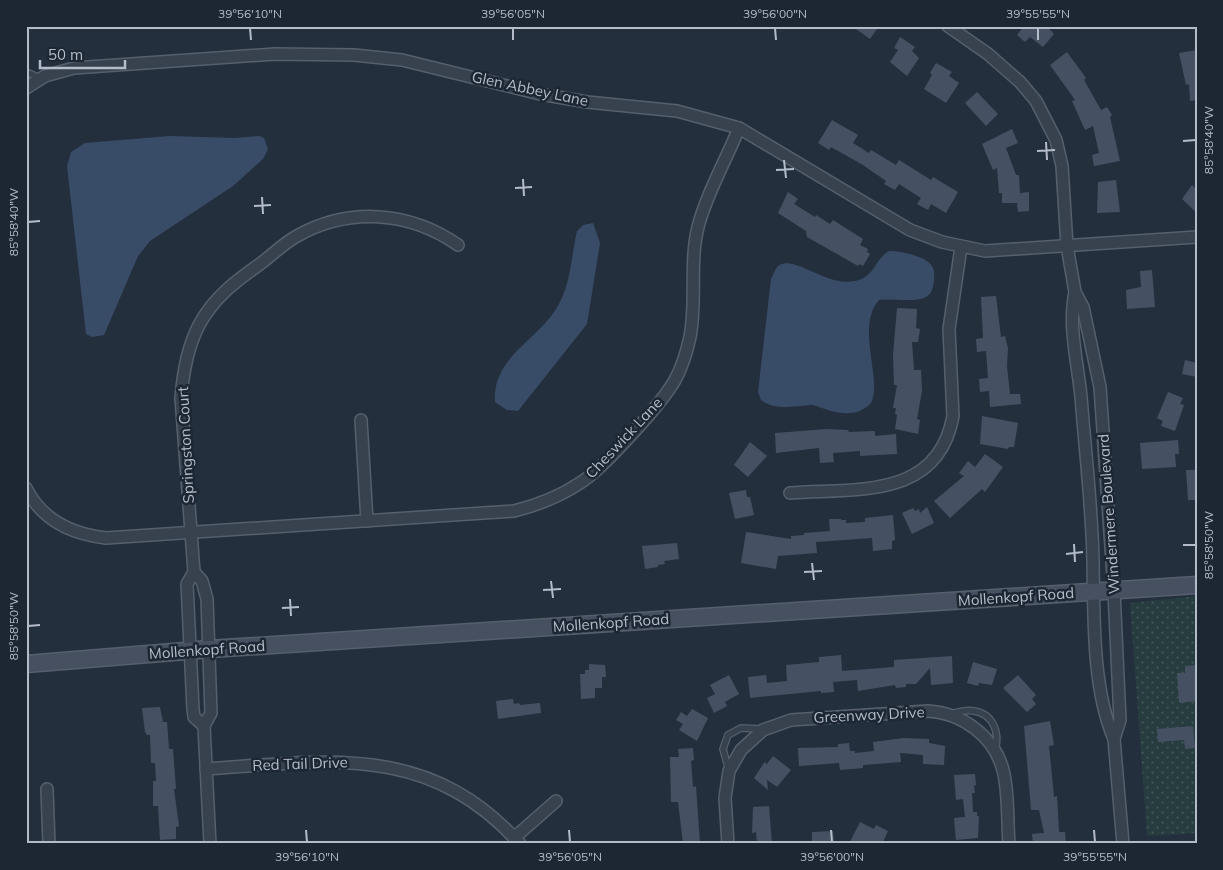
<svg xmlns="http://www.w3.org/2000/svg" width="1223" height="870" font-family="Mulish,sans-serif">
  <defs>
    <pattern id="grass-dots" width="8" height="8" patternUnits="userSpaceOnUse" patternTransform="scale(1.25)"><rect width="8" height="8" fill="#263c3f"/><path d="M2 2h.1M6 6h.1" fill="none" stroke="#435659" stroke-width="1.8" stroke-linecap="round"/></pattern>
  </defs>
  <rect width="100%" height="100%" fill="#242f3e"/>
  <polygon fill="url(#grass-dots)" points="1197,596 1197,833 1147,836 1130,603"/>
  <g fill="#394c67">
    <polygon points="170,136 235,138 259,136 264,138 268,149 263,159 233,186 150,241 138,256 104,335 92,337 86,334 67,166 71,152 85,143"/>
    <path d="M 593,223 L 600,243 L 587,324 L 518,411 L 507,410 L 495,402 C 492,358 536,341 556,309 C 571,286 571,257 577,231 L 583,225 Z"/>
    <path d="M 889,251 C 900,251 926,256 932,266 C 935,270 934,276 934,281 C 933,287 932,294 926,297 C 914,303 893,298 879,300 C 855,327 883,380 871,403 C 854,421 831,411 813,405 C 811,404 805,406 802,406 C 787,407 773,409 761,400 L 758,392 L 771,279 C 774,274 775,266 782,264 C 797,258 829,287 855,281 C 875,277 875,259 889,251 Z"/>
  </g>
  <g fill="#455162">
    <polygon points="852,26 879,26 870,39"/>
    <polygon points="1024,26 1046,26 1054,34 1043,47 1030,37 1025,42 1017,35"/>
    <polygon points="900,37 915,47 912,51 919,58 907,76 890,62 898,50 894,48"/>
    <polygon points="1197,50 1197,100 1190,101 1189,84 1186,85 1179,53"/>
    <polygon points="1067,52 1086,78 1084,80 1101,110 1107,107 1112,115 1110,117 1120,161 1094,166 1092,155 1099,153 1093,126 1085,130 1072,101 1075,100 1050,65"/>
    <polygon points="936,63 952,72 949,76 959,83 946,103 924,89 932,75 930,73"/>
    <polygon points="977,92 998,114 986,126 965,103"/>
    <polygon points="832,120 858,135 853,143 869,153 871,150 896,165 899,160 931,180 933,177 958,192 946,213 931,204 928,210 917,204 921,198 899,184 895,190 884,184 886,181 863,165 831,147 829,150 818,143"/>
    <polygon points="1012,129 1018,143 1006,148 1016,175 1019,175 1020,193 1029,192 1029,211 1018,212 1017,203 1002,203 1002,193 999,193 997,168 993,170 982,144"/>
    <polygon points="1116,180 1120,212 1097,213 1098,182"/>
    <polygon points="1192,185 1197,190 1197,213 1182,199"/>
    <polygon points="788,192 798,199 794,204 815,217 816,215 830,224 833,220 863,239 860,245 868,249 867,252 870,254 863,266 859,264 858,266 807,237 806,231 778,213"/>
    <polygon points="1152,270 1155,307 1127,309 1126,290 1141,287 1140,271"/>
    <polygon points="996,296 1001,337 1005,336 1008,348 1007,366 1010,394 1020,394 1021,404 990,407 989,391 980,392 979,379 988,378 986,351 977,352 976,339 983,338 981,297"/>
    <polygon points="897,308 917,309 916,328 920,329 918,342 912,342 914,370 921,370 922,391 917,419 920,420 918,434 895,429 897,415 895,414 896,408 893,408 897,385 894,385 893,355"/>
    <polygon points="1185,360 1197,363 1197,377 1182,374"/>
    <polygon points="1168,392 1183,398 1180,404 1184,405 1175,431 1161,426 1163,421 1157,418"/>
    <polygon points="982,416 1018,423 1014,447 1009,447 1008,449 980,444"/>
    <polygon points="827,429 848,430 849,432 875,431 875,436 896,434 897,454 860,456 860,451 833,453 834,462 820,463 819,448 776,453 775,433"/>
    <polygon points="1178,440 1179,454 1175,454 1176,467 1142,469 1140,443"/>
    <polygon points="750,442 767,456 748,477 734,465"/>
    <polygon points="985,454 1003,467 985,492 982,489 950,518 934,501 964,476 959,473 968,461 975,467"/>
    <polygon points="1186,470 1197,470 1197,500 1188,500"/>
    <polygon points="746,490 747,497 750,497 754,515 735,519 729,493"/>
    <polygon points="927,507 934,523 912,534 902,513 913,508 915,511 919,509 920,513"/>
    <polygon points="893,515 895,540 892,541 892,549 873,551 872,538 816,542 817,553 778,556 776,569 741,563 746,532 791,539 791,536 804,535 804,533 830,531 829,519 841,519 841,520 846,520 846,523 865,522 865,518"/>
    <polygon points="677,543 679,559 664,561 665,564 658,565 658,567 645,569 642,546"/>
    <polygon points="841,655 842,671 894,667 894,660 952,656 953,683 931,685 930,668 916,684 906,684 906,687 896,688 895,685 858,691 857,680 833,682 834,692 821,693 821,691 750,698 748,677 766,675 767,683 787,681 786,665 819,662 819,657"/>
    <polygon points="973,662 997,669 992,685 979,683 978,686 967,683"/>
    <polygon points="589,664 605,665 606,677 602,677 602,688 595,688 595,698 581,699 580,674 585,674 585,670 589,670"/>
    <polygon points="1197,665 1197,701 1179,703 1177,673 1185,673 1185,666"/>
    <polygon points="729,675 739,694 725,702 727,706 714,713 707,698 715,694 710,685"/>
    <polygon points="1018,675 1036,695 1032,699 1036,704 1027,712 1003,688"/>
    <polygon points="513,699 514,704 519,703 520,705 540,703 541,713 498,719 496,701"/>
    <polygon points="160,707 163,722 167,722 169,749 173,749 176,789 174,789 179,826 176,827 176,839 160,840 158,806 153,806 153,781 156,781 155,763 151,763 150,735 147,735 145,732 142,708"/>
    <polygon points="692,709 708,718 697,741 679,730 683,724 676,720 681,712 687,716"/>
    <polygon points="1050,721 1054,745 1049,746 1054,797 1057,796 1059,832 1065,832 1066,844 1033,844 1032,834 1044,833 1039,810 1031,810 1024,726"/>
    <polygon points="1193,726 1195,748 1185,749 1184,740 1158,742 1157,729"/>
    <polygon points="904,738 929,739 929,743 945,746 944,765 923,764 923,755 900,753 901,762 863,765 863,768 840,770 839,763 799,766 798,748 838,747 838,744 849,743 850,751 855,751 855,753 874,751 873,742"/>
    <polygon points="693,748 694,760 691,761 693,787 696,786 700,844 683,844 678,802 671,802 670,757 679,757 678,749"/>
    <polygon points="773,756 791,770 777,787 767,780 768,790 754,778 764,763 766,762 766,765"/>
    <polygon points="975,774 976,785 974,786 975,793 972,793 973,812 977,812 977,816 979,816 978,838 956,840 954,818 965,817 963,799 956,800 954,775"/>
    <polygon points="769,806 772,844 757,844 756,832 752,833 753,807"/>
    <polygon points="860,822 874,829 876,825 888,831 882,844 849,844"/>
    <polygon points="833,831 834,844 812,844 812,832"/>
  </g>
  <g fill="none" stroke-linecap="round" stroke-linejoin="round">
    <g stroke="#565f6c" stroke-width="8">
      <g id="lane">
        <polyline points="26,72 40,78"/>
        <path d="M 951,714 C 958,712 967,709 974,711 C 994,714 1000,734 995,750"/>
        <polyline points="729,771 723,749 728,735 741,728 761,729"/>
      </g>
    </g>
    <g stroke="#565f6c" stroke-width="14">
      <g id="street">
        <polyline points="948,26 988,54 1020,82 1036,101 1056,140 1062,166 1067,246 1075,292 1083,307 1100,387 1114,591 1120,720 1114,739"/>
        <polyline points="26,88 45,76 74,68 275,54 354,55 402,60 540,94 587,102 677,111 739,128 910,230 942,242 985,251 1197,237"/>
        <path d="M 1075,292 C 1067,330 1080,370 1082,409 C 1086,459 1092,509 1093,560 C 1094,615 1092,688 1114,739 L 1123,844"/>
        <polyline points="361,420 367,521"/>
        <path d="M 26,488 C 42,521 72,534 106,538 L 514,511 C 538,505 559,497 580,483 C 603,469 662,403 675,380 C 682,367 687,351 690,337 C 697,301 689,263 698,227 C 706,195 726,160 739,128"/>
        <path d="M 790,493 C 856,488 938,500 953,416 L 949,329 L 961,247"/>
        <polyline points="194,572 202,581 207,599 211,713 204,726 210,844"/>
        <path d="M 204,726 L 194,717 L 193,709 L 187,584 L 194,572 L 181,398 C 183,372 187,348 199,325 C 214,297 236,281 260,264 C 272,255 284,243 297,236 C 349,207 409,211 458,245"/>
        <path d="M 206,769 C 327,761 429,742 520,844"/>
        <polyline points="47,789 49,844"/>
        <polyline points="515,837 556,801"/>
        <path d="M 728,844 L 725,798 L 729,771 L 741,750 L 763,730 L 791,720 L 928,711 C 962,713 994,736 1003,770 C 1009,793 1007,820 1009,844"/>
      </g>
    </g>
    <g stroke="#565f6c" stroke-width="19">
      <polyline id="secondary" points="26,664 210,649 1197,585"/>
    </g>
    <use href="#lane" stroke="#38414e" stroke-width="5.5"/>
    <use href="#street" stroke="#38414e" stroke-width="11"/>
    <use href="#secondary" stroke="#465061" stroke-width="16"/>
  </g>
  <path fill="none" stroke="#b4bcc9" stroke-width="2" d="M 250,28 L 251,40M 513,28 L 513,40M 775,28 L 776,40M 1038,28 L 1038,40M 1183,141 L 1196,140M 1046,142 L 1047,160M 1037,151 L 1055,150M 784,160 L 786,178M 776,170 L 794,169M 523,179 L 524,196M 515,188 L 532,187M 262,197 L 263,214M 254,206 L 271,205M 28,222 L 40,221M 1074,544 L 1075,562M 1183,545 L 1196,545M 1066,554 L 1083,552M 812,563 L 814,580M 804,572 L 822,571M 551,581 L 553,598M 543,590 L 561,589M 290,599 L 291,616M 282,608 L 299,607M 28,626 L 40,625M 306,830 L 307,842M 569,830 L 570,842M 831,830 L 832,842M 1094,830 L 1095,842"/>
  <g text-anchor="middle" stroke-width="5" stroke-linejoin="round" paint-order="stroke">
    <g font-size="15" fill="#b4bcc9" stroke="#1d2633">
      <text transform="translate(530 89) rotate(12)" y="5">Glen Abbey Lane</text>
      <text transform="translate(624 438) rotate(-47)" y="5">Cheswick Lane</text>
      <text transform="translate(186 445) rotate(-93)" y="5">Springston Court</text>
      <text transform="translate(1109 514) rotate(-94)" y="5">Windermere Boulevard</text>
      <text transform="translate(1016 597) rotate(-4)" y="5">Mollenkopf Road</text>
      <text transform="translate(611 623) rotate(-4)" y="5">Mollenkopf Road</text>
      <text transform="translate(207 650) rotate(-4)" y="5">Mollenkopf Road</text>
      <text transform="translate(869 715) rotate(-3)" y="5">Greenway Drive</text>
      <text transform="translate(300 764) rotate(-2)" y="5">Red Tail Drive</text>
    </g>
  </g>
  <rect width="1223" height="870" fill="none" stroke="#1d2633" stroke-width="55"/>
  <path d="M40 60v8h85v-8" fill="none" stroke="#b4bcc9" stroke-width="2.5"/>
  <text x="48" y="60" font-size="15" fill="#b4bcc9" stroke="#1d2633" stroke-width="4" paint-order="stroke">50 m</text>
  <rect x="28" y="28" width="1168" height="814" fill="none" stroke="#b4bcc9" stroke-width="2"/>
  <g font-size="12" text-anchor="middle" fill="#b4bcc9">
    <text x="250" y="18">39°56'10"N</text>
    <text x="513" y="18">39°56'05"N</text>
    <text x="775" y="18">39°56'00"N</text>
    <text x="1038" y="18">39°55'55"N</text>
    <text transform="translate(1209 140) rotate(-90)" y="4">85°58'40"W</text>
    <text transform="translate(14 222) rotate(-90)" y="4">85°58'40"W</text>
    <text transform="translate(1209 545) rotate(-90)" y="4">85°58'50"W</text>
    <text transform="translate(14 626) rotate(-90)" y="4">85°58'50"W</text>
    <text x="307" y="861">39°56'10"N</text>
    <text x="570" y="861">39°56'05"N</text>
    <text x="832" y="861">39°56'00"N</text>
    <text x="1095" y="861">39°55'55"N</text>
  </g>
</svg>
